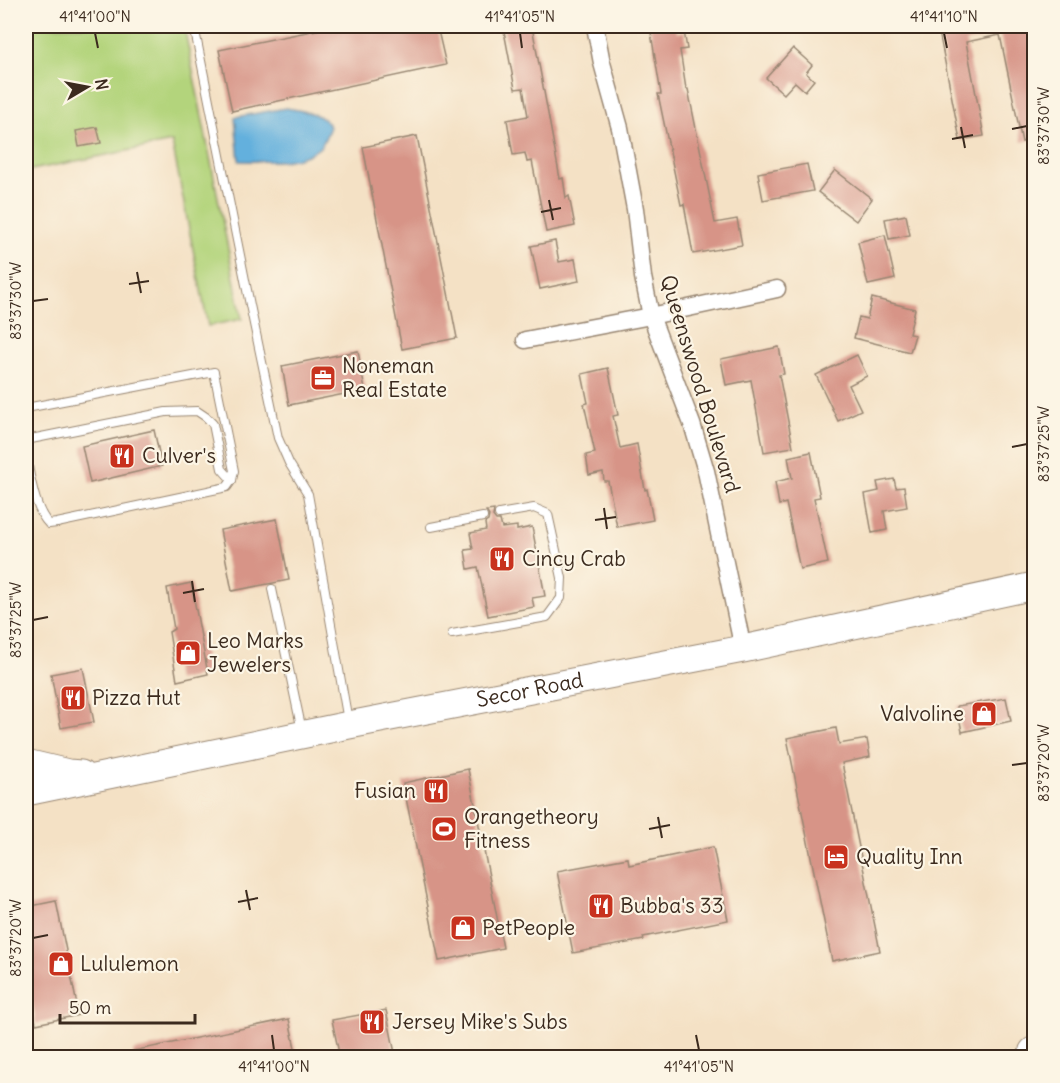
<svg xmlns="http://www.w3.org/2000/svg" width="1060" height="1083" font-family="Delius,sans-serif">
  <rect width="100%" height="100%" fill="#fcf5e5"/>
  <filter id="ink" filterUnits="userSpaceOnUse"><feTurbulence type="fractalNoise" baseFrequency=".0167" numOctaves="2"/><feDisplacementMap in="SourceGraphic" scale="12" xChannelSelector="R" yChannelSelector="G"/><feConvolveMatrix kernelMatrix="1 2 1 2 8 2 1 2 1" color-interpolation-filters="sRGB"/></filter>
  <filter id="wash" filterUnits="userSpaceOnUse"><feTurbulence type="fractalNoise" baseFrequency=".008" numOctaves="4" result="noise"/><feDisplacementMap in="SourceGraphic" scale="24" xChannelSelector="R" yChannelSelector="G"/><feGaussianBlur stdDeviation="1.35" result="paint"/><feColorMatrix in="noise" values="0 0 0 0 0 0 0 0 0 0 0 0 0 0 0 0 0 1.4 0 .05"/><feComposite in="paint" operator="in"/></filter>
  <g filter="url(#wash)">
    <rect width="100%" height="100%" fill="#f4e1c5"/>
    <path fill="#b3d47c" stroke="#777f4d" stroke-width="1.5" d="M 26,26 C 35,26 45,27 54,26 L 184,26 L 242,319 L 208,326 L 172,142 L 26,171 Z"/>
    <path fill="#64b0dd" stroke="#506d7e" stroke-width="1.5" d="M 286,108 C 301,111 322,112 330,127 C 327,133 324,144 319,148 C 298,165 264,161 239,161 L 235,117 Z"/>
    <g id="blocks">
      <g fill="#d79487">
        <polygon points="336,26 437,26 446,65 232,111 219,50"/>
        <polygon points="503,26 532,26 560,179 563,178 566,198 569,196 575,226 546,232 532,161 527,162 525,153 513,155 507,120 528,116 523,88 515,89"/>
        <polygon points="660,26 675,26 677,33 684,31 687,49 680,50 686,89 688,89 715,223 737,219 742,245 693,254 684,204 681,205 658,94 661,94 650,27"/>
        <polygon points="938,26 1035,26 1035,139 1022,142 1000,35 966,42 984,136 960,140"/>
        <polygon points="793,48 812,65 806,73 814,80 805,91 795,82 784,94 766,78"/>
        <polygon points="97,127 101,143 79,147 76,131"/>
        <polygon points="417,136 457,338 402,349 363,147"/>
        <polygon points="807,164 813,191 763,200 758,173"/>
        <polygon points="835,170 872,199 856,221 818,192"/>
        <polygon points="906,215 910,235 889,239 885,219"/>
        <polygon points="885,235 895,279 868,285 858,242"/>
        <polygon points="555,241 559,262 575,259 579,281 540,289 531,246"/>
        <polygon points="872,298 915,309 909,334 915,335 910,352 854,338 859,317 867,319"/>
        <polygon points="779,347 784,374 779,375 793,447 764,452 751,380 726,385 721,359"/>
        <polygon points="358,351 365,390 289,405 282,366"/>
        <polygon points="857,355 867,376 849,385 861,410 838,421 816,375"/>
        <polygon points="608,368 618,415 613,416 620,448 637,444 645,490 647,489 653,520 617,527 608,481 604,481 603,472 589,475 586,455 595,453 584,404 588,403 582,374"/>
        <polygon points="154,430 162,466 90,483 82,446"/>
        <polygon points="811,452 820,497 814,498 828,563 800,569 786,503 779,505 775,482 792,478 788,457"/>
        <polygon points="894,479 896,488 904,487 907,507 884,511 887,530 872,533 865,494 879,491 877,482"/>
        <polygon points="494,510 493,516 496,520 500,520 502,528 517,526 517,530 532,527 545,596 532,598 534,607 488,616 478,567 468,569 465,550 473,549 470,533 486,530 485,523 488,521 489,516 486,511"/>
        <polygon points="277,519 289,580 232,591 220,530"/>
        <polygon points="191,583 208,674 177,681 169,632 174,629 167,588"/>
        <polygon points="83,668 94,722 61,728 51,674"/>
        <polygon points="1006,698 1011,721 962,732 957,706"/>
        <polygon points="836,728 839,744 867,739 870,757 842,763 880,951 832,961 787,738"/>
        <polygon points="468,769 503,948 439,961 403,783"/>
        <polygon points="713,847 728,920 643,937 644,940 573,953 557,871 628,858 629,865"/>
        <polygon points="56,901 79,1015 36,1024 26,969 26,907"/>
        <polygon points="386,1010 396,1058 340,1058 332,1020"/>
        <polygon points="289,1019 297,1058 134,1058 133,1051"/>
      </g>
    </g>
  </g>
  <g filter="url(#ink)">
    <use href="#blocks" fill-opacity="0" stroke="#988672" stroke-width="1.5"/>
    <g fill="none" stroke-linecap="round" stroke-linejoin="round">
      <g stroke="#988672" stroke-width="10">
        <g id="service">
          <polyline points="194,26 250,305 278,438 289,463 308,494 348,721"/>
          <path d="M 26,408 L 214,372 L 234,471 L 232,480 L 227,487 L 57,523 L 49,524 C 35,511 30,475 26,456"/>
          <polyline points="26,440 166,412 197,411 206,417 213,424 222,469 232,480"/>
          <polyline points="431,527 483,517"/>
          <polyline points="272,589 302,731"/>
          <polyline points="452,634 547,617 561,598 562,578 548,514 534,508 499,514"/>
        </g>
      </g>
      <g stroke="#988672" stroke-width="19">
        <g id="minor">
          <polyline points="595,26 602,63 620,128 635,209 643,277 651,316 692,424 706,471 743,649"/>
          <polyline points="525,340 651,316 777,289"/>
        </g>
      </g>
      <g stroke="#988672" stroke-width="29">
        <g id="primary">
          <polyline points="26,763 68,773 81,774"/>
          <path id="s1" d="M 26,792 L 349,725 L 743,649 L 1034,586"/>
        </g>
      </g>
      <g stroke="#988672" stroke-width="32">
        <polyline id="motorway" points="1034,1058 1034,1052"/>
      </g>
      <use href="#service" stroke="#fff" stroke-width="8"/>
      <use href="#minor" stroke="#fff" stroke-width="16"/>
      <use href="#primary" stroke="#fff" stroke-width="27"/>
      <use href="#motorway" stroke="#fff" stroke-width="30"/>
    </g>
  </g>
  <path fill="none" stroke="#3b2a1e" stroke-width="2" d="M 95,33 L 98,48M 520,33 L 522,48M 944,33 L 947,48M 961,127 L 965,148M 1012,129 L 1027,126M 952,139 L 973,135M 549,200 L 553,220M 541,212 L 561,208M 137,272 L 141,293M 129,284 L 149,281M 33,301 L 48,299M 1012,447 L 1027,444M 604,508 L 607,529M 595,520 L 616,517M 192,581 L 195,602M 183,593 L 204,589M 33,620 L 48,617M 1012,765 L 1027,763M 658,817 L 662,838M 649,829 L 670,825M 246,890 L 250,910M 238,902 L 258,898M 33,938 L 48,935M 272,1035 L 274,1050M 696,1035 L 699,1050"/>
  <defs>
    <g id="office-square" transform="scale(1.35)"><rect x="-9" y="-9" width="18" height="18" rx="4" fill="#c8321e" stroke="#fcf5e5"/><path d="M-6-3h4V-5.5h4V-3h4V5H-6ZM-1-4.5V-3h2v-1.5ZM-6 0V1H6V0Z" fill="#fff"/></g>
    <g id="restaurant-square" transform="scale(1.35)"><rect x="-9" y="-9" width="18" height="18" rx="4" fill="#c8321e" stroke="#fcf5e5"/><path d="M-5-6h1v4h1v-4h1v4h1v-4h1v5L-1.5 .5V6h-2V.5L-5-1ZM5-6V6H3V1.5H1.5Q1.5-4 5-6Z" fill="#fff"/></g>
    <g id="shop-square" transform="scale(1.35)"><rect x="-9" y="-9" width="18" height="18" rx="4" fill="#c8321e" stroke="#fcf5e5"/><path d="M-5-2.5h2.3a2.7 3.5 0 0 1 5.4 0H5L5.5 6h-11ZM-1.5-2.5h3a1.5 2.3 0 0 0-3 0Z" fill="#fff"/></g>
    <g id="stadium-square" transform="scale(1.35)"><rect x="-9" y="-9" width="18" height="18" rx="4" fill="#c8321e" stroke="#fcf5e5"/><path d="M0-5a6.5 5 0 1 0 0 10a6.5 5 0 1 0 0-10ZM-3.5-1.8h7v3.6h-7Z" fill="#fff"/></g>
    <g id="hotel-square" transform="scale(1.35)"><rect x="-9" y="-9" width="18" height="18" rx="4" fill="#c8321e" stroke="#fcf5e5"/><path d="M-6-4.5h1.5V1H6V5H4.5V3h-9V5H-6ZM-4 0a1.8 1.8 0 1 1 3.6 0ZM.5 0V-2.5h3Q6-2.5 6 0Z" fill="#fff"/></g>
  </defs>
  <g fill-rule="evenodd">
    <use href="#office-square" x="323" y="378"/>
    <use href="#restaurant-square" x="122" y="456"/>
    <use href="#restaurant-square" x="502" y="559"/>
    <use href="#shop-square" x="188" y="653"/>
    <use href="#restaurant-square" x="73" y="698"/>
    <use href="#shop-square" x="984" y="714"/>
    <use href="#restaurant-square" x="436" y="791"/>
    <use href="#stadium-square" x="444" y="829"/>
    <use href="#hotel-square" x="836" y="857"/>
    <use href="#restaurant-square" x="601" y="906"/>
    <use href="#shop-square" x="463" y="928"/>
    <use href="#shop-square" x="61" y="964"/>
    <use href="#restaurant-square" x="372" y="1022"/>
  </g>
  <g text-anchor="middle" stroke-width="4.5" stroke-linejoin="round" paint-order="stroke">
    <g font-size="21" fill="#3b2a1e" stroke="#fcf5e5" text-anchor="start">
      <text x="342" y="373">Noneman<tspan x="342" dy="24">Real Estate</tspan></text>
      <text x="142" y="463">Culver's</text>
      <text x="522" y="566">Cincy Crab</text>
      <text x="207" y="648">Leo Marks<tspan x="207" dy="24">Jewelers</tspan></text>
      <text x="92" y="705">Pizza Hut</text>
      <text x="964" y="721" text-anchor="end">Valvoline</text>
      <text x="416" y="798" text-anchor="end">Fusian</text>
      <text x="464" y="824">Orangetheory<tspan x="464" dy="24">Fitness</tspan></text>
      <text x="856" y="864">Quality Inn</text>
      <text x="620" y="913">Bubba's 33</text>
      <text x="482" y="935">PetPeople</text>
      <text x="80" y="971">Lululemon</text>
      <text x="392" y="1029">Jersey Mike's Subs</text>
    </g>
    <g font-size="21" fill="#3b2a1e" stroke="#fcf5e5">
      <text transform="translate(700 384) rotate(73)" y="7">Queenswood Boulevard</text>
      <text dy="7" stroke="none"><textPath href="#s1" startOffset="514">Secor Road</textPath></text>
    </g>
  </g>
  <rect width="1060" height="1083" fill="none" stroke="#fcf5e5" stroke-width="66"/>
  <g transform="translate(87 87) rotate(80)" stroke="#fcf5e5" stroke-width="4.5" paint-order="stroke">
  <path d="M0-4.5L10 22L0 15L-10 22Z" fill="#3b2a1e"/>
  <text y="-9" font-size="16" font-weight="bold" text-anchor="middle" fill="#3b2a1e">N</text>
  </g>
  <path d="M60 1014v9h135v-9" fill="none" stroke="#3b2a1e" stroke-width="3"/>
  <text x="69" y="1014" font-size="18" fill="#3b2a1e" stroke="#fcf5e5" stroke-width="4.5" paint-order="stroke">50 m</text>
  <rect x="33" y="33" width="994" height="1017" fill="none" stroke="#3b2a1e" stroke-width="2"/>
  <g font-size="15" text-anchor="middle" fill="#3b2a1e">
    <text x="95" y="22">41°41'00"N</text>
    <text x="520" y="22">41°41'05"N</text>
    <text x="944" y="22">41°41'10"N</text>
    <text transform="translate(1044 126) rotate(-90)" y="5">83°37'30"W</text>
    <text transform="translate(16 301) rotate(-90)" y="5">83°37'30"W</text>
    <text transform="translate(1044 444) rotate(-90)" y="5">83°37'25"W</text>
    <text transform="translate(16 620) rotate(-90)" y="5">83°37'25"W</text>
    <text transform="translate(1044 763) rotate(-90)" y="5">83°37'20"W</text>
    <text transform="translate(16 938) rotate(-90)" y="5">83°37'20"W</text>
    <text x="274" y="1072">41°41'00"N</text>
    <text x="699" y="1072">41°41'05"N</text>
  </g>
</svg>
